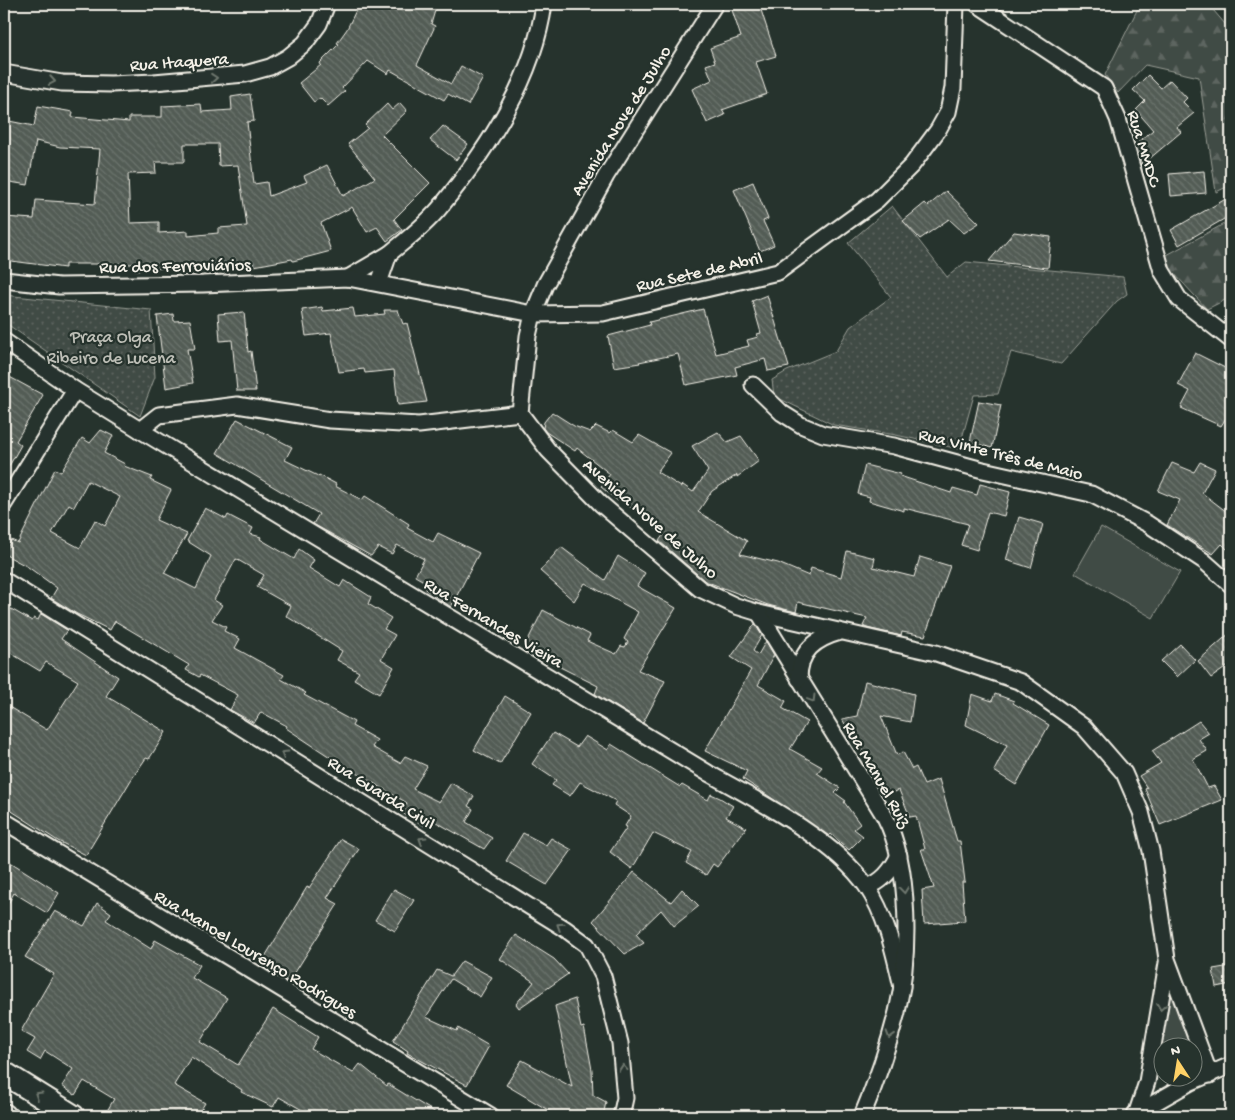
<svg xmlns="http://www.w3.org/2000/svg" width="1235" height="1120" font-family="'Gochi Hand',sans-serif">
  <defs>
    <pattern id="forest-firs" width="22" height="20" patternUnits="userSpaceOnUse" patternTransform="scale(1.25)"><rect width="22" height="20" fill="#414b45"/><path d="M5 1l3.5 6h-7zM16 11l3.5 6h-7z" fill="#5d6560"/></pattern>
    <pattern id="park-dots" width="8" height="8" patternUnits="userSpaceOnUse" patternTransform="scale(1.25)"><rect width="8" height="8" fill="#414b45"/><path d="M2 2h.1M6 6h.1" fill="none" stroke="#5d6560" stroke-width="1.8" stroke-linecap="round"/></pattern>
    <pattern id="building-back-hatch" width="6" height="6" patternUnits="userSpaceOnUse" patternTransform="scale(1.25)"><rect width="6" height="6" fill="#525c55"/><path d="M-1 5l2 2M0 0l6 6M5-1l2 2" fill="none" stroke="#6c746d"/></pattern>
  </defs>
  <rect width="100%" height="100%" fill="#26332d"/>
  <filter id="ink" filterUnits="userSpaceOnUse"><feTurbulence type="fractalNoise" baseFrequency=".02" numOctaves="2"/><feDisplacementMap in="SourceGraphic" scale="10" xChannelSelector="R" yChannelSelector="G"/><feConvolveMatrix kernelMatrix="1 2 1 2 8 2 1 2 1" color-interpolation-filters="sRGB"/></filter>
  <g filter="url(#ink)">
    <g fill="#414b45" stroke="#9a9e96">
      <polygon points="1101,527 1180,572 1153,618 1075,573"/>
      <polygon points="1168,987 1172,992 1190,1047 1162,1048 1162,1075 1159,1070"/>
    </g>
    <g fill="url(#forest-firs)" stroke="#9a9e96">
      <polygon points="1140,4 1208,4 1231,31 1231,185 1216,192 1199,77 1145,65 1118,93 1105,75"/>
      <polygon points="1231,220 1231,297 1207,309 1171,270 1165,256"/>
    </g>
    <g fill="url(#park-dots)" stroke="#9a9e96">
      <polygon points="892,206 947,277 966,262 1123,277 1127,294 1117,301 1061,364 1011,352 998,394 974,395 959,449 896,435 834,425 774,396 772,380 787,371 836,351 850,327 891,297 848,243"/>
      <polygon points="4,295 151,310 155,377 140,416 4,322"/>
    </g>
    <g fill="url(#building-back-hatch)" stroke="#f4f1e8" fill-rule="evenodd">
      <polygon points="359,4 437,4 431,24 435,26 417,65 451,84 461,66 483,78 468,105 448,94 444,100 390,70 388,74 368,61 342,88 345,91 328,106 320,98 314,102 299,83 321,65 320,63 339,44 337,43 347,29"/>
      <polygon points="752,4 759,4 776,56 756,62 767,94 722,110 725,115 707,123 692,89 712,80 706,65 715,62 710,48 741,37 732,10"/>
      <polygon points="1148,75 1161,88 1170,80 1187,98 1183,102 1194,113 1177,127 1181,132 1142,165 1137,143 1153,130 1136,110 1145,101 1133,90"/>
      <path d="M 250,94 L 254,121 L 247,122 L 254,184 L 267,182 L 269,196 L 307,182 L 304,176 L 327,165 L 343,196 L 375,178 L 348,144 L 368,128 L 365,125 L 387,104 L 392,110 L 400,103 L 407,111 L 382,135 L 430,183 L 394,219 L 402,230 L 387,241 L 377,227 L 367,232 L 352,207 L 321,223 L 331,251 L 293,261 L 292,259 L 254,266 L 253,262 L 135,270 L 135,264 L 65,264 L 65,268 L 4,260 L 4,217 L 34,219 L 36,200 L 95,204 L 100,149 L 60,147 L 36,141 L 28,185 L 4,181 L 4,120 L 34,126 L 38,106 L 73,112 L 72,117 L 129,122 L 129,117 L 162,117 L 162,106 L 201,104 L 202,112 L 232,110 L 231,97 ZM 184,144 L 218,144 L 219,166 L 238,165 L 247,226 L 218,228 L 218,233 L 188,236 L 188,231 L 159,233 L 159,222 L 130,223 L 128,174 L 156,173 L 155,162 L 184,162 Z"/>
      <polygon points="443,126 468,144 456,160 430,140"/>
      <polygon points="1204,171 1206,193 1171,196 1169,174"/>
      <polygon points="753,182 768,219 763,221 774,245 760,251 734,190"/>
      <polygon points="946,191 979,223 964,233 949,219 920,239 903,221 925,203 928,206"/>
      <polygon points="1231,196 1231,215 1179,245 1171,230"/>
      <polygon points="1014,232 1051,237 1048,268 989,261"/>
      <polygon points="767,295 789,367 768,371 765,359 735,367 737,375 686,385 678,354 639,362 640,363 614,367 608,336 650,325 649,322 703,309 716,354 749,346 747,340 758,337 757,334 761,333 752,301"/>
      <polygon points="322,307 323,311 353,308 355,317 385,314 384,310 398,310 403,324 407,323 427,402 398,405 394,370 365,373 364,369 339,372 331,333 306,336 302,310"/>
      <polygon points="244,312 248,352 251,351 256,391 237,391 232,340 220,341 218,314"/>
      <polygon points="173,314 174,321 190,320 195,349 187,349 193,383 166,388 157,316"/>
      <polygon points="1195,353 1231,371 1231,410 1221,426 1181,408 1190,391 1178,385"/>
      <polygon points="4,374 43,395 16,441 21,445 4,475"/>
      <polygon points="979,401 1001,405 992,448 970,442"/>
      <polygon points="552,412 574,426 590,432 596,426 610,433 613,430 633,442 639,435 671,453 657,472 681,487 683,485 693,492 708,471 692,446 718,432 727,442 741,436 759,461 737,477 737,475 712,491 698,512 747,541 740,554 778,563 809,576 811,568 841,577 847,551 875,558 873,567 914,577 920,557 950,566 925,636 902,632 901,636 867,628 863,626 867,618 798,602 796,612 768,605 705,581 659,541 664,534 652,526 653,523 619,499 618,501 601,487 610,474 577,448 575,451 546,432 543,428 544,422"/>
      <polygon points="237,419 292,447 285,460 318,476 319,475 336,484 335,486 362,500 365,496 409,524 407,528 433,542 438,533 479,553 451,607 425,589 429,584 415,576 424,559 397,545 392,554 378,547 371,556 313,524 319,514 217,453"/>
      <path d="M 101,430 L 113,436 L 104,453 L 125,464 L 124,466 L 152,477 L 150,480 L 171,490 L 156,520 L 187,534 L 164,573 L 196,589 L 211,556 L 187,541 L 205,508 L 226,519 L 228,515 L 253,528 L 250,534 L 261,537 L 260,539 L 294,559 L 299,549 L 314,560 L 309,568 L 340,587 L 344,580 L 371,597 L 368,604 L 391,618 L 384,629 L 395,635 L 381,659 L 394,667 L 379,694 L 354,679 L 359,672 L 337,660 L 342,651 L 286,616 L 291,606 L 257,587 L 264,575 L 236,559 L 214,600 L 222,605 L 212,620 L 226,627 L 224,631 L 240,639 L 235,648 L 284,675 L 281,679 L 306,693 L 304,695 L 354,722 L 352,726 L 377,740 L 372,747 L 400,763 L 405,756 L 427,766 L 413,789 L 439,802 L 451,783 L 474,796 L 468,806 L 473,809 L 466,822 L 492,838 L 484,849 L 429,818 L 425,826 L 402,813 L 407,803 L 330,757 L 286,728 L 287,726 L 261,712 L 254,723 L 234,712 L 230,710 L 238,695 L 200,675 L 199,677 L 186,670 L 189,665 L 115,621 L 110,630 L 77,614 L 51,598 L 57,588 L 28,567 L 4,554 L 11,540 L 18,543 L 55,469 L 61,472 L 82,438 L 90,443 ZM 88,481 L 120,497 L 105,526 L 95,520 L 80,548 L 52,533 L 69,504 L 74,507 Z"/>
      <polygon points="1200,462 1215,469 1202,493 1231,515 1231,553 1222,544 1213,554 1167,525 1180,500 1158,491 1172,463 1194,472"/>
      <polygon points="865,465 901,474 900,476 951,493 953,488 977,495 980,484 1010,492 1004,516 988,512 977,550 961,545 968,524 904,508 904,511 869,501 870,497 858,494"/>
      <polygon points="1019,517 1043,524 1031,568 1006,560"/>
      <polygon points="561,547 605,580 618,556 645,573 637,586 676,608 638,670 665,681 643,723 595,694 598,686 550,662 525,646 543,610 590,635 587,641 616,654 621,646 625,647 628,642 624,639 638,612 585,583 574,601 540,571"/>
      <polygon points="4,605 32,621 34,618 38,620 41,614 67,630 61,639 118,677 106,696 166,732 149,759 146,758 131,780 86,855 58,841 4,806 4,704 47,730 78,681 46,662 40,671 4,649"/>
      <polygon points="755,624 762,635 753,651 758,655 766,641 774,655 758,685 786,701 782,708 807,722 790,749 822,767 817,773 840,788 835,793 846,801 844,802 860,824 854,829 863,836 849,850 831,834 829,836 743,779 747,771 705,751 751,670 731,657"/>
      <polygon points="1231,632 1231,664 1211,678 1198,661"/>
      <polygon points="1180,644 1195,660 1177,677 1161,661"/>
      <polygon points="865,681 914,694 910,722 881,716 897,755 903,752 912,769 916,767 924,785 939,779 957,841 960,841 965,882 962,882 965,921 924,924 922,890 934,888 921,849 925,849 916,816 910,817 899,790 886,796 879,780 842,719 857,716"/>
      <polygon points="972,694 992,701 995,694 1014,701 1013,703 1049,725 1016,785 994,771 1007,745 966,725"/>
      <polygon points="505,696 531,712 500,764 474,750"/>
      <polygon points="1199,721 1209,733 1199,739 1207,751 1193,759 1208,788 1214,786 1222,800 1160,825 1145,789 1147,788 1139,776 1161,763 1152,751"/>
      <polygon points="553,733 577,747 585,736 608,750 611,744 680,787 682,785 708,800 711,794 720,798 733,806 726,817 746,828 717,867 713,864 706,875 686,863 692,852 653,833 632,869 610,852 627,827 625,826 631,816 614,805 616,801 580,782 570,796 552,785 556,780 532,764"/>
      <polygon points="523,833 546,845 551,838 572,850 547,885 506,861"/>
      <polygon points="341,839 359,849 327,898 338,904 289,982 260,965 307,887 309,888"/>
      <polygon points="4,858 59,893 47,913 14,893 4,911"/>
      <polygon points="634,872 671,902 682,889 699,906 674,926 661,910 636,934 644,943 625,954 593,921"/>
      <polygon points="394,889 414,900 395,931 375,920"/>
      <polygon points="97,903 111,913 106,920 151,949 155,940 200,965 192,978 227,998 200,1042 238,1065 273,1009 318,1037 311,1049 353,1073 360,1064 387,1086 388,1084 441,1116 313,1116 279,1097 273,1107 241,1092 242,1090 191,1057 174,1085 205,1103 197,1116 104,1116 114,1099 84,1081 75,1095 62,1086 73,1069 45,1051 40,1060 27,1052 35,1039 21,1031 54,974 25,957 55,911 84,926"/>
      <polygon points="516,935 554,959 568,974 519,1008 516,1004 534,982 500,959"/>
      <polygon points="462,961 492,977 480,997 451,979 426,1017 457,1031 458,1028 489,1046 467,1085 407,1053 408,1051 393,1041 437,970 451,976"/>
      <polygon points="1231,966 1231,984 1216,987 1213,969"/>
      <polygon points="575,999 581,1028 584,1027 588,1048 592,1070 593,1095 606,1102 603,1116 558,1116 506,1085 522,1060 572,1087 555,1006"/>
    </g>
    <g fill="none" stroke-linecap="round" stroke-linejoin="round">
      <g stroke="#f4f1e8" stroke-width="19">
        <g id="street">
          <polyline points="715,4 606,176 545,285 533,314 528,336 520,413 548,450 601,504 700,589 736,606 759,613 936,653 1021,682 1084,727 1124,773 1141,812 1151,851 1167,959 1210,1075"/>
          <polyline points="977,4 1104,88 1118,119 1162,271 1179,299 1231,340"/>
          <polyline points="4,73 62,83 111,84 154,82 245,74 270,67 288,57 305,43 319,24 327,4"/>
          <path d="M 389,254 C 407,239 428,223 442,205 C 489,147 534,78 544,4"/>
          <polyline points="348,278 389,254 379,283"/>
          <polyline points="4,280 59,286 203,284 348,278 533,314 603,313 778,272 877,200 912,165 938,130 948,112 953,88 956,4"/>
          <path d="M 4,341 L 75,390 L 140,430 L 708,773 C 757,800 835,840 867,887 C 887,917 894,953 902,987"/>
          <polyline points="753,385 782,413 801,425 823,434 894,446 983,470 1091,494 1148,524 1204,561 1231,585"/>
          <polyline points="140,430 159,415 237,405 330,420 419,425 520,413"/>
          <polyline points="4,504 75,390"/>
          <polyline points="4,580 564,928 587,945 603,976 620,1043 625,1098 621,1116"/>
          <path d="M 759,613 L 885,817 C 911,867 910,957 897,1012 C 888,1047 876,1083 862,1116"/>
          <path d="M 799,679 C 799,651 815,639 840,632"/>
          <polyline points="4,821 491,1116"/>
          <path d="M 867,887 C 883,882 892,870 899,855"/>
          <polyline points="1137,1112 1147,1082 1167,963"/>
          <polyline points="1135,1114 1191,1082 1231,1065"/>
        </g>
      </g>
      <g stroke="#f4f1e8" stroke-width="26">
        <g id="secondary">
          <polyline points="4,1073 73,1116"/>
          <polyline points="4,1115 5,1116"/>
        </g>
      </g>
      <use href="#street" stroke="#26332d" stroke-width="15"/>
      <use href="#secondary" stroke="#26332d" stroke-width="22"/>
    </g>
    <defs><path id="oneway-chevron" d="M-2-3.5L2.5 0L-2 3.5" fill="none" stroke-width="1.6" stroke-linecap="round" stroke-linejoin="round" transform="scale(1.25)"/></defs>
    <g stroke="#6e766e">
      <use href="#oneway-chevron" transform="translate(214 78) rotate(-5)"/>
      <use href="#oneway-chevron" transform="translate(52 81) rotate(10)"/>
      <use href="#oneway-chevron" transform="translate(812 699) rotate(59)"/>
      <use href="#oneway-chevron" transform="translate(284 754) rotate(-148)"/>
      <use href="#oneway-chevron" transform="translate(422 840) rotate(-148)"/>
      <use href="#oneway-chevron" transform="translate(904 890) rotate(84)"/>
      <use href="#oneway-chevron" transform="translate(560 926) rotate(-147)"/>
      <use href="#oneway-chevron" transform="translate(1161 1007) rotate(99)"/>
      <use href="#oneway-chevron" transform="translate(890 1035) rotate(107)"/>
      <use href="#oneway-chevron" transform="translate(623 1068) rotate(-95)"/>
      <use href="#oneway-chevron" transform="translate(38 1095) rotate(-148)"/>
    </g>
  </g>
  <g text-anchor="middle" stroke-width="4.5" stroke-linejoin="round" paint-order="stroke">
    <g font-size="18" fill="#f4f1e8" stroke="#26332d">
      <text transform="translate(179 61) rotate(-4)" y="6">Rua Itaquera</text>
      <text transform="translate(620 120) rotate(-58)" y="6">Avenida Nove de Julho</text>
      <text transform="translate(1145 148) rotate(73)" y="6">Rua MMDC</text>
      <text transform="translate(175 265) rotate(-1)" y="6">Rua dos Ferroviários</text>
      <text transform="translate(699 271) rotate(-13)" y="6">Rua Sete de Abril</text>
      <text transform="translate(1001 453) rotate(14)" y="6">Rua Vinte Três de Maio</text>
      <text transform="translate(651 518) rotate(41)" y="6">Avenida Nove de Julho</text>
      <text transform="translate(494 622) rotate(31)" y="6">Rua Fernandes Vieira</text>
      <text transform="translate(878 774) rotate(60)" y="6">Rua Manuel Ruiz</text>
      <text transform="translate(382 792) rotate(32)" y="6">Rua Guarda Civil</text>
      <text transform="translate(256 953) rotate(31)" y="6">Rua Manoel Lourenço Rodrigues</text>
    </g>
    <g font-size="18" fill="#bebfb7" stroke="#26332d">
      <text x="111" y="342">Praça Olga<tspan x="111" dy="21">Ribeiro de Lucena</tspan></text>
    </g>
  </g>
  <rect width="1235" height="1120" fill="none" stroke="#26332d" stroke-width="20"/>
  <rect x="10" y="10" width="1215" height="1100" fill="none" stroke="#f4f1e8" stroke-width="2" filter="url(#ink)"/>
  <g transform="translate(1178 1062) rotate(348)"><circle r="24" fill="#26332d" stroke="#787f78"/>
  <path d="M0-4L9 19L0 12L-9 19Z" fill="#ffd166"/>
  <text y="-8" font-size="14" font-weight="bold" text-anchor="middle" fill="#f4f1e8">N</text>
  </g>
</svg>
